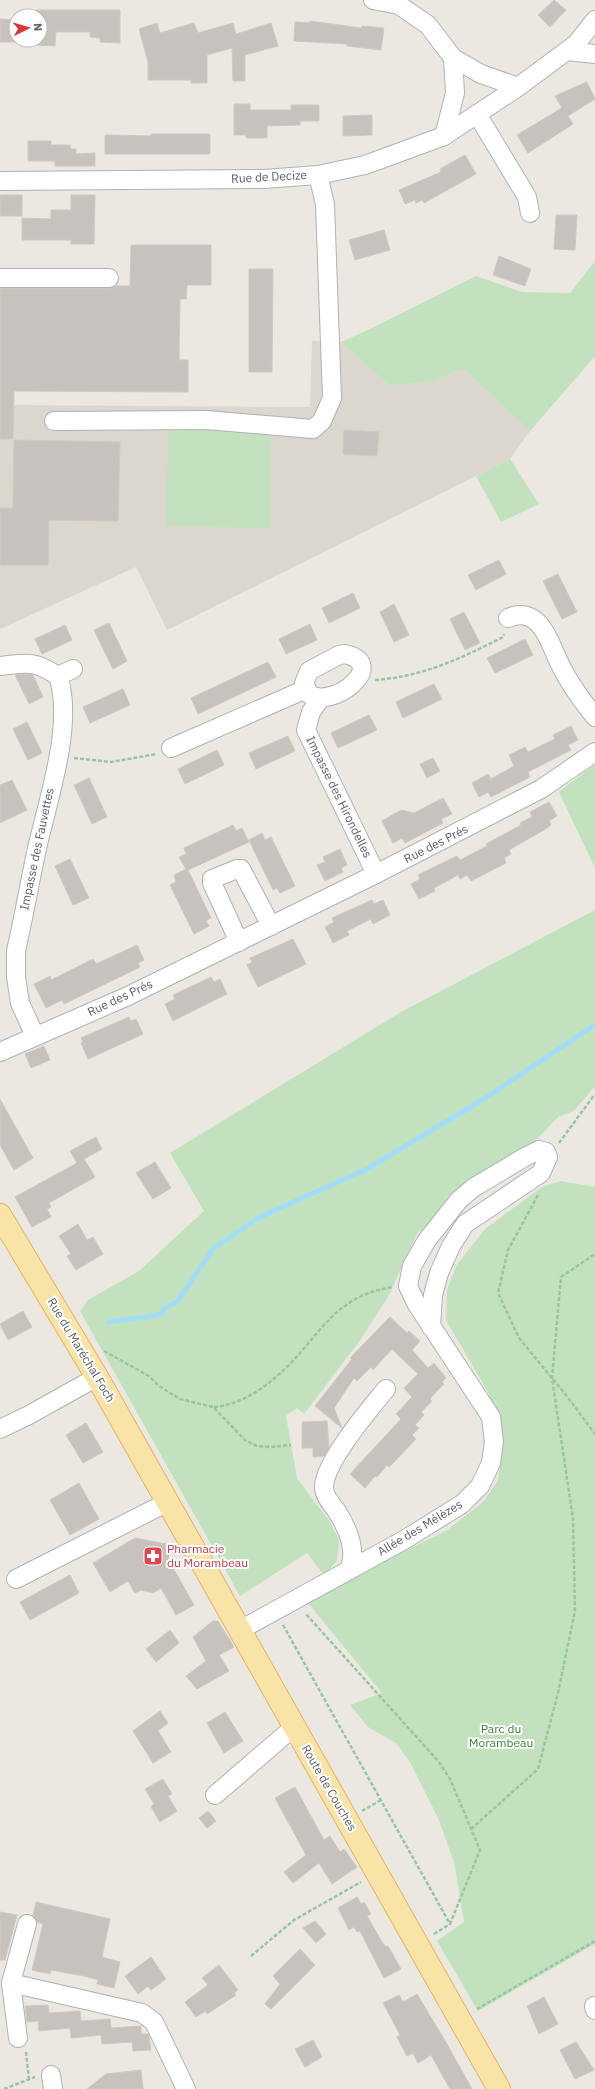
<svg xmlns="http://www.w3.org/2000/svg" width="595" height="2089" font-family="'IBM Plex Sans',sans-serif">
  <rect width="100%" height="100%" fill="#ebe8e1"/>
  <polygon fill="#dbd7cf" points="312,341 341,342 390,386 433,381 463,369 530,431 510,459 167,630 136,567 0,629 0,405 310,407"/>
  <g fill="#c2e2be">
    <polygon points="595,261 595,356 530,431 463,369 433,381 390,386 341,342 370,329 476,276 522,292 570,293"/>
    <polygon points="168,430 271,432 270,528 166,526"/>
    <polygon points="510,459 539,504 501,522 476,476"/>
    <polygon points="595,764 595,868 559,792"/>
    <polygon points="595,910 595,1086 574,1111 558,1117 536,1140 485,1171 449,1196 431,1222 417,1234 389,1295 361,1339 304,1414 297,1408 286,1416 297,1478 330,1522 339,1540 337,1561 328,1571 323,1574 307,1553 240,1596 80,1311 88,1300 139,1271 204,1211 170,1153 401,1012"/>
    <polygon points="561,1181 595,1187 595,1944 478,2011 437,1941 464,1922 454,1862 438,1818 410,1762 396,1743 368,1727 350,1705 382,1693 308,1603 374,1566 446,1531 483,1502 498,1480 503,1448 496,1416 489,1394 446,1320 447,1290 456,1266 485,1229 542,1187"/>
  </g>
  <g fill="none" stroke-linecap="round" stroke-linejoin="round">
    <path stroke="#a3dcf9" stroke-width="5" d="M 109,1322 C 124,1319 151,1318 163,1313 L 164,1308 L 177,1302 L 214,1248 L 260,1217 L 367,1169 L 484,1099 L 595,1025"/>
  </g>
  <g fill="#c6c3be" stroke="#cfc9c0">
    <polygon points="554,0 566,10 550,27 538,15"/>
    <polygon points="36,10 120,10 120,43 100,42 100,38 90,37 90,32 56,32 55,46 36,45 36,42 0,42 0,19 16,20 16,40 40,40 40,16 36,16"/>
    <polygon points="310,21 361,28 362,26 384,28 381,50 347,46 347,44 294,41 295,22 310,23"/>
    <polygon points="157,23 160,33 194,23 198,33 233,23 236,34 271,23 278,46 245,55 245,81 233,81 232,48 207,55 207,83 191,83 191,80 148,80 148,62 139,29"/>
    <polygon points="587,82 595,99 568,116 573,124 528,153 517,135 562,108 555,96"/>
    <polygon points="234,104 250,104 250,110 291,110 291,105 319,105 319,121 300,121 300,125 267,126 267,138 246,138 246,135 234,135"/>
    <polygon points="372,115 372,135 343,136 343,116"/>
    <polygon points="151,134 210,134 210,154 105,154 105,135 151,136"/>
    <polygon points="28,141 51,141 51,145 70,145 71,149 76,149 76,154 95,153 95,166 55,166 55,161 28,161"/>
    <polygon points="465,155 476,174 424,203 422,200 416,203 415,200 405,204 399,190 441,172 440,169"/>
    <rect x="0" y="195" width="22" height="21"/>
    <polygon points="71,195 95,195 94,244 71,244 71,240 22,240 22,218 51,219 51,210 71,210"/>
    <polygon points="556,215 577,215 575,250 554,249"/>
    <polygon points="384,230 390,250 355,260 349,240"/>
    <polygon points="131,245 211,245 211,285 187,285 186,299 180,299 179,360 188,360 188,392 14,391 13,439 0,439 0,288 109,288 116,286 130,286"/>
    <polygon points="499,256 531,269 525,286 493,275"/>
    <polygon points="249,269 273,269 272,372 249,372"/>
    <polygon points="344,430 379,432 377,456 343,454"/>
    <polygon points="14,440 120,442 118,521 49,520 48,565 0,565 0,508 13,508"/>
    <polygon points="499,560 506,574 476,590 468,575"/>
    <polygon points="558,574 577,612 562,619 543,581"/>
    <polygon points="353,593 360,608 329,623 322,608"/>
    <polygon points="394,604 409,635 394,642 380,612"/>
    <polygon points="464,612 480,643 465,650 450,619"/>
    <polygon points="109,623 127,661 113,669 94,630"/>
    <polygon points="310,624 317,640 286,654 279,639"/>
    <polygon points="65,625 72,640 42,654 35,639"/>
    <polygon points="525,639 533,655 495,673 487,658"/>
    <polygon points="268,662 276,677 198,714 191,698"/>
    <polygon points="24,674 33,675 43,697 29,704 15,675"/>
    <polygon points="434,684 442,699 403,718 396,702"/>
    <polygon points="123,689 130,705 90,723 83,707"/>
    <polygon points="369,715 377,730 338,748 331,733"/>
    <polygon points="27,722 42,753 28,760 13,729"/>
    <polygon points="571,726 578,740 568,745 571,750 528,772 530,777 491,797 488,792 479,797 472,783 488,774 491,779 514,766 509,755 525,747 528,752 555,739 553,735"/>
    <polygon points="288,736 295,751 256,769 249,753"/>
    <polygon points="217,750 224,765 185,784 178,769"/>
    <polygon points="433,758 440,771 427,778 420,764"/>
    <polygon points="89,778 107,817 92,824 74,785"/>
    <polygon points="12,780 27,810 0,823 0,785"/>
    <polygon points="443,798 452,814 441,819 443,823 405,843 402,838 393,843 382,821 401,810 414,813"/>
    <polygon points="549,802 557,816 549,821 551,825 544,830 509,850 511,854 504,858 506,863 471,881 467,875 460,879 458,875 434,888 435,891 419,899 411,884 420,879 418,875 457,856 460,860 487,846 486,844 521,825 520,823 532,817 530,812"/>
    <polygon points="233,825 236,831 242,828 249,842 188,870 211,918 206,921 209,926 194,934 170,885 176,882 174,875 186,869 179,857 186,854 184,848"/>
    <polygon points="262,833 265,840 271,837 295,886 280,893 277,888 273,890 249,840"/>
    <polygon points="340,849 347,865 341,868 343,872 325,881 317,865 325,862 323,857"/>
    <polygon points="70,859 89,898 73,905 55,866"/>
    <polygon points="372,900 374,904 383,900 390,915 373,924 371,919 347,931 349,935 333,943 325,927 334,922 332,918"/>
    <polygon points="293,939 306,964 258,987 247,965 252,962 250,958"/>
    <polygon points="137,945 144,960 138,963 140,967 64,1004 62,1000 46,1008 34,984 50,976 51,980 93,959 96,964"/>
    <polygon points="211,977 214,982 220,979 227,994 173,1021 165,1004 175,999 173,995"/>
    <polygon points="129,1017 131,1021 136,1019 143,1034 88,1059 81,1043 83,1042 81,1038"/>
    <polygon points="44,1046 50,1060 31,1068 25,1054"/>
    <polygon points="0,1099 33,1158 14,1170 0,1145"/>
    <polygon points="96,1137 102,1149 84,1159 95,1177 49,1203 51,1207 47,1209 51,1217 32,1227 15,1197 77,1163 70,1151"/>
    <polygon points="155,1162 171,1188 153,1199 136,1173"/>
    <polygon points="78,1224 87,1240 93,1237 103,1254 76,1270 67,1256 71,1254 59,1236"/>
    <polygon points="23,1311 32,1327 8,1340 0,1324"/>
    <polygon points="390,1317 407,1333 409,1331 420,1341 412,1350 428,1368 434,1363 446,1378 442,1382 444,1384 436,1392 435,1391 436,1392 430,1399 432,1401 421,1412 424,1415 415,1425 419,1428 412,1435 416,1439 395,1461 389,1467 387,1465 377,1477 375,1476 365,1488 350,1474 401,1419 396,1414 412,1397 404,1388 418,1374 392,1349 373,1370 371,1367 357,1381 354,1378 334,1408 342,1428 315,1406 352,1359 350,1358"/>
    <polygon points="327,1421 329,1448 324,1456 313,1457 313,1448 302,1448 302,1422"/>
    <polygon points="86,1423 103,1452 83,1463 66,1435"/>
    <polygon points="79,1483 99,1519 70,1535 50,1500"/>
    <polygon points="135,1538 172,1545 168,1559 194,1605 176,1615 161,1588 153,1593 141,1590 135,1593 128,1581 110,1592 93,1563"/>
    <polygon points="70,1575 79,1593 30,1620 20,1602"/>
    <polygon points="213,1621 218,1621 234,1647 219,1655 229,1671 197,1689 186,1676 206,1661 193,1637"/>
    <polygon points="170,1630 179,1643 156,1662 146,1649"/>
    <polygon points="160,1711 168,1723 158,1731 171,1752 153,1763 133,1731"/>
    <polygon points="225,1712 243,1741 224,1753 207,1723"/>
    <polygon points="163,1779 172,1794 168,1796 177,1811 160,1822 151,1807 154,1804 145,1789"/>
    <polygon points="295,1787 324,1840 330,1836 340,1852 344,1849 357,1867 332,1884 319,1863 293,1883 284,1872 306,1855 275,1798"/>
    <polygon points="208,1811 216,1821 207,1828 199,1818"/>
    <polygon points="357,1897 361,1904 364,1902 371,1914 367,1916 382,1942 386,1947 388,1946 401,1969 384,1978 360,1931 357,1932 354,1927 349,1930 338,1908"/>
    <polygon points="36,1902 110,1919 102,1957 120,1962 114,1988 97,1984 98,1980 84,1976 51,1970 50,1974 32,1970 43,1924 37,1922 33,1916"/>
    <polygon points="0,1912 17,1915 5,1960 0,1960"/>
    <polygon points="315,1921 326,1934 316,1943 303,1928"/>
    <polygon points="300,1949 315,1965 271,2009 265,2004 280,1984 273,1976"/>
    <polygon points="151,1957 166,1979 151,1990 148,1986 138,1994 125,1976"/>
    <polygon points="219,1965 238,1990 234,1993 236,1995 207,2014 205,2011 196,2017 185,2002 208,1985 202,1978"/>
    <polygon points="417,1994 447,2044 472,2089 450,2089 431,2055 418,2063 413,2053 407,2056 397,2037 400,2035 383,2003 399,1995 403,2002"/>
    <polygon points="544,1997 558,2024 539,2034 527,2006"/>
    <polygon points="48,2005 49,2013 80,2011 81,2021 110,2019 111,2028 141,2026 141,2034 148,2034 149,2037 151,2050 133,2051 132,2042 102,2044 101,2035 71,2038 70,2028 39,2031 38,2021 27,2022 25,2006"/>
    <polygon points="313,2040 322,2057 305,2067 295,2049"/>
    <polygon points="576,2042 594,2070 575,2079 560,2050"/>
    <polygon points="141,2070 143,2089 87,2089 106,2074"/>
  </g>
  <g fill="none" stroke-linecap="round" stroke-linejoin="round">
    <g stroke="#aeb2b6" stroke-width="20">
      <g id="minor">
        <polyline points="373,0 399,5 428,25 453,58 481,74 518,87"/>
        <polyline points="567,51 595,54"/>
        <polyline points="477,114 527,197 530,213"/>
        <polyline points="444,136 455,93 453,58"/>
        <polyline points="0,181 264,179 318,175 365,165 444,136 518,87 576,44 595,20"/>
        <polyline points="0,278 109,278"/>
        <polyline points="54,421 206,420 313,429 322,421 332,398 325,204 318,175"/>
        <path d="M 508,618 C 519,613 530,614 539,624 C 550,636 554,654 562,668 C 571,686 583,702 595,717"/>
        <path d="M 345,654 C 390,664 333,710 309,694 L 304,683 L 309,671 L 339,655 Z"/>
        <path d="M 0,666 C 28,663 33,660 58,676"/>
        <polyline points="320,699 311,712 306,730 376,874"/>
        <polyline points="171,748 306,689"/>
        <polyline points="239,942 212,883 212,879 237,869 241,869 271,926"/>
        <path d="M 35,1036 L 20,1003 L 16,977 L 16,951 C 24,916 30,880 38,844 C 49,797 74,722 58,676 L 73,669"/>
        <polyline points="0,1052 128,996 376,874 541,789 595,752"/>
        <polyline points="0,1429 29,1415 97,1377"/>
        <path d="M 349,1570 C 358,1550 347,1527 336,1510 C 331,1504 323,1494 324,1486 C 326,1460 369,1410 386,1389"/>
        <polyline points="16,1579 168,1502"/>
        <polyline points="240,1630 404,1540 462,1504 480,1486 491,1463 494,1442 491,1417 416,1303 408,1286 412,1266 427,1240 459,1200 473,1188 525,1157 539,1150 546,1152 548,1157 541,1173 465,1224 451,1246 439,1273 433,1295 431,1327"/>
        <polyline points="215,1795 294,1727"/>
        <polyline points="11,1983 142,2013 154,2022 186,2089"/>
        <polyline points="594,2006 595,2010"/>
        <polyline points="18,2038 11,1983 27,1924"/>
        <polyline points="51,2075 53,2089"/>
      </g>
    </g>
    <g stroke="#e7b45e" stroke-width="24">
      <polyline id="major" points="0,1215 97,1377 499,2089"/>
    </g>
    <g stroke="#99c5a1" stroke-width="2.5" stroke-dasharray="4 2" stroke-linecap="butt">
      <path d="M 375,680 C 422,677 462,658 503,637 L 504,634"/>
      <polyline points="74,758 111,762 157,754"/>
      <polyline points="559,1143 595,1094"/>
      <polyline points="538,1195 508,1250 498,1293 519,1338 566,1395 595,1434"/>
      <polyline points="104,1351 149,1376 159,1386 180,1399 213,1407 246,1441 257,1446 270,1447 291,1445"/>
      <path d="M 214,1407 C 248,1404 278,1378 300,1353 C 315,1336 329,1316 349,1303 C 362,1294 377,1290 392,1287"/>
      <polyline points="283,1625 450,1924 480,1850 450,1779 439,1762 305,1613"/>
      <polyline points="362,1811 381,1800"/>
      <polyline points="471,1829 538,1769 558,1693 575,1611 573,1519 552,1378 561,1277 595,1254"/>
      <polyline points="434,1934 450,1924"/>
      <polyline points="251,1956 294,1920 361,1882"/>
      <polyline points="477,2009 595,1941"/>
      <polyline points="26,2052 29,2080"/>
      <polyline points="4,2089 35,2077"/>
    </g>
    <use href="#minor" stroke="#fff" stroke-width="18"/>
    <use href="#major" stroke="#f9e4a8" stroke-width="22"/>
  </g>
  <defs>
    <g id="pharmacy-square" transform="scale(1)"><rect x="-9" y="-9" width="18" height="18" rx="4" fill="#e0444e" stroke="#fff"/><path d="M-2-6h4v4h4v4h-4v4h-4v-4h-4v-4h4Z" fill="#fff"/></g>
  </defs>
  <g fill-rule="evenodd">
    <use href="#pharmacy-square" x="153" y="1556"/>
  </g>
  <g text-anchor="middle" stroke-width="4" stroke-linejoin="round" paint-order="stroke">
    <g font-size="12" fill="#595d61" stroke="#fff">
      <text transform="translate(269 177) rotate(-3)" y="4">Rue de Decize</text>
      <text transform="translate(339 797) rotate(64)" y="4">Impasse des Hirondelles</text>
      <text transform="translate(436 844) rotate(-27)" y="4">Rue des Prés</text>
      <text transform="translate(37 849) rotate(-78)" y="4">Impasse des Fauvettes</text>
      <text transform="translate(120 998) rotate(-25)" y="4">Rue des Prés</text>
      <text transform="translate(81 1350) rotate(59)" y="4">Rue du Maréchal Foch</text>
      <text transform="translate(420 1528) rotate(-31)" y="4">Allée des Mélèzes</text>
      <text transform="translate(329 1788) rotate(60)" y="4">Route de Couches</text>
    </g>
    <g font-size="12" fill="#be3a42" stroke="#fff" text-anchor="start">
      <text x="167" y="1553">Pharmacie<tspan x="167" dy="14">du Morambeau</tspan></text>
    </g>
    <g font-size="12" fill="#3d8039" stroke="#fff">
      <text x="501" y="1733">Parc du<tspan x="501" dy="14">Morambeau</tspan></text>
    </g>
  </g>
  <g transform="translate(28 28) rotate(85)"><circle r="19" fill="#ffffff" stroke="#bdbec0"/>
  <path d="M0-3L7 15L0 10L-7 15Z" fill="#dd3538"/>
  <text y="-6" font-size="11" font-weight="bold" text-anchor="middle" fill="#595d61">N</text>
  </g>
</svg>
